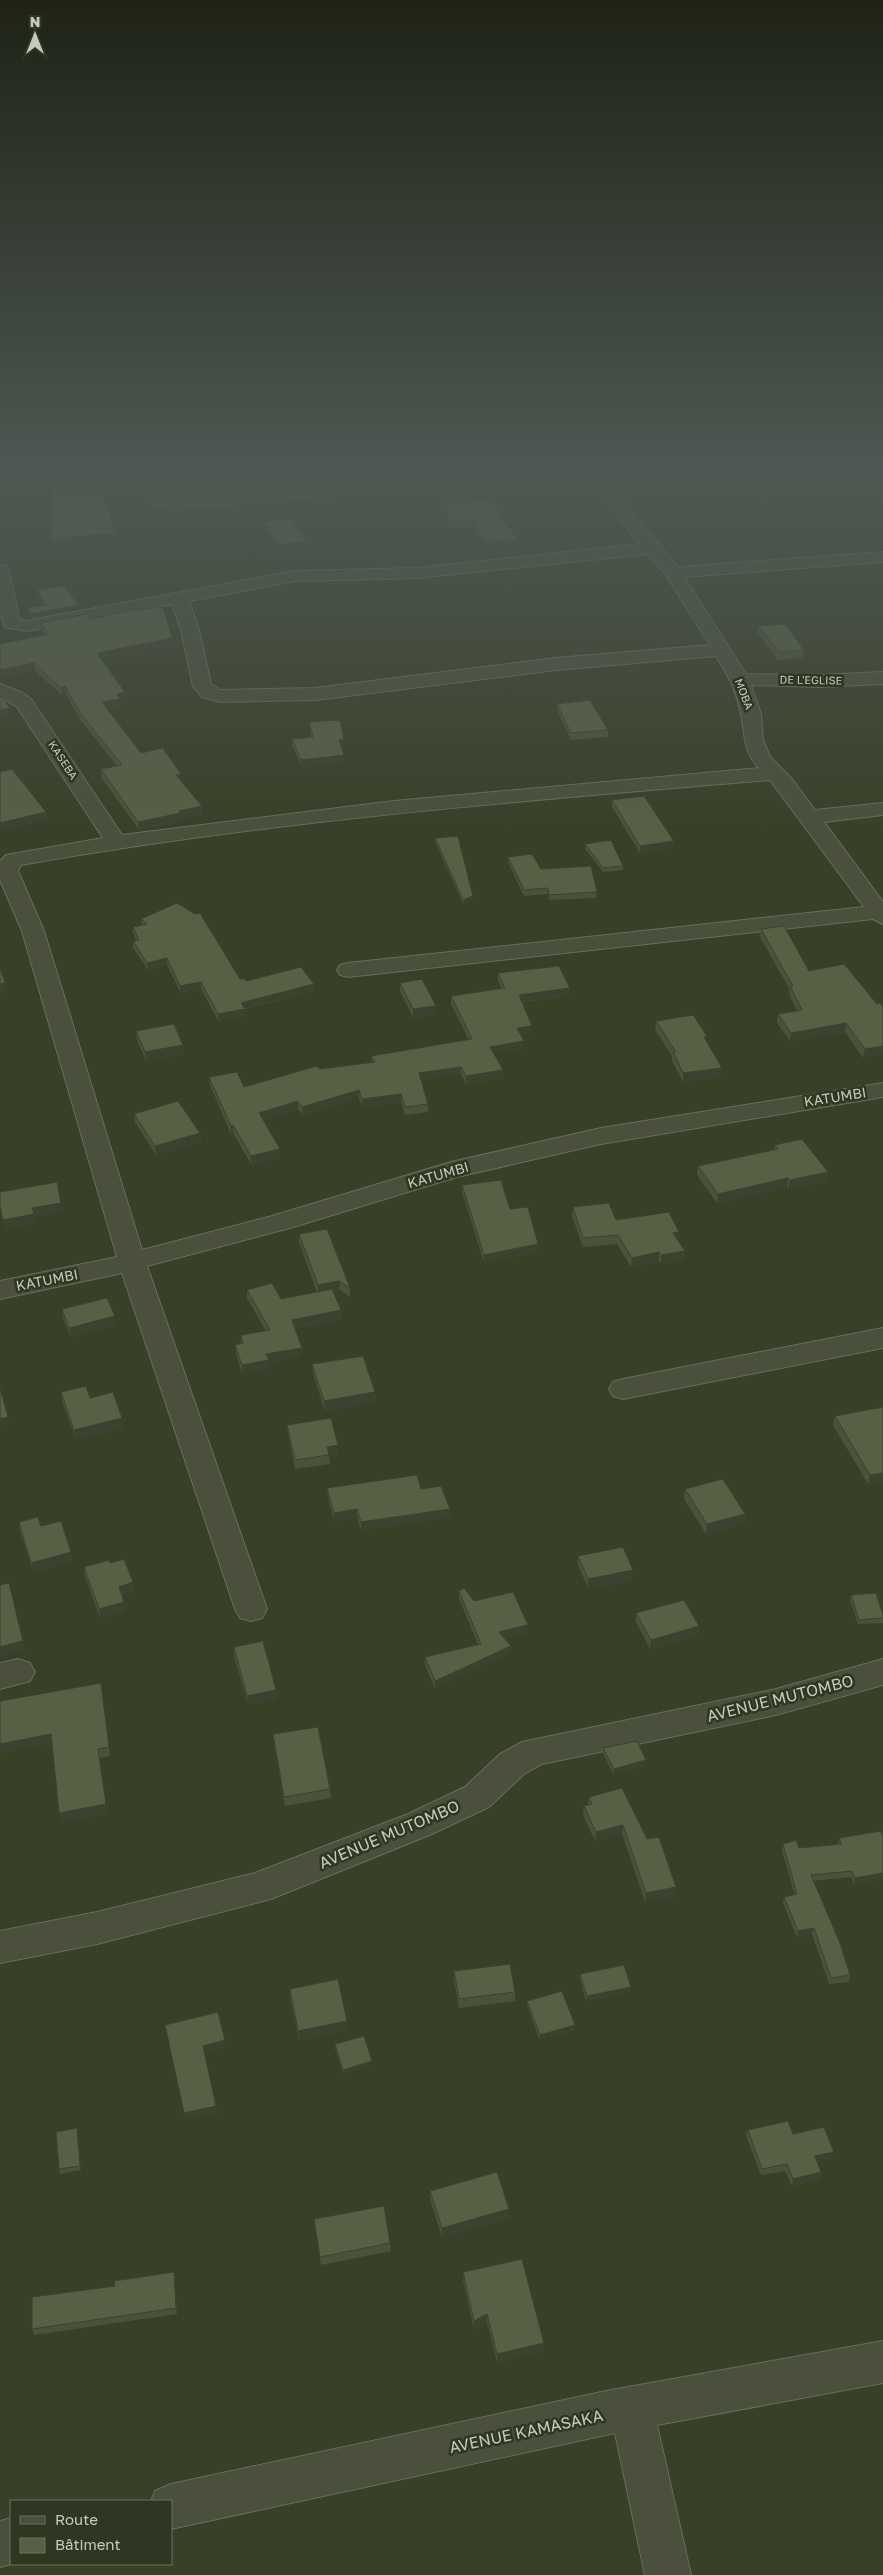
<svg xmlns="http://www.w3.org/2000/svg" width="883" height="2575" font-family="'Golos Text',sans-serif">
  <rect width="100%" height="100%" fill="#394028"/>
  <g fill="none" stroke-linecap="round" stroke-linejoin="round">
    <g stroke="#676e5a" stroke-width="2">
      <g id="minor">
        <polygon points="144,474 160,474 167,498 174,499 462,474 522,474 514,479 174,509 154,504"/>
        <path d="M 583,474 L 697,474 L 695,477 L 689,479 L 627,483 L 604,480 L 678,567 L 883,552 L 883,562 L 684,577 L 746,674 L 819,675 L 883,672 L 883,684 L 819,687 L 751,685 L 761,714 L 763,740 L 770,757 L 792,779 L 815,810 L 883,803 L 883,815 L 824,822 L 883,902 L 883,924 L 873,919 L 348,977 L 340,975 L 337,970 L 340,965 L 348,963 L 864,907 L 770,780 C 519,801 269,821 21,865 L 18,871 L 44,931 L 142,1250 L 272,1216 L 451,1162 L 601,1128 L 883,1083 L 883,1097 L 601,1144 L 457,1177 L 290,1228 L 147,1266 L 267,1609 L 262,1618 L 251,1621 L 240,1618 L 235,1609 L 122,1273 L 0,1299 L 0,1281 L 117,1257 L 22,931 L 0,880 L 0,861 L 6,855 L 103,838 L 17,707 L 0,697 L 0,684 L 23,693 L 31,699 L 122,835 L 394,801 L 759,768 C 743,752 745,734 741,714 C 737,692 728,674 716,656 L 556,670 L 315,700 L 220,702 L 202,697 L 193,686 L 181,630 L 172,604 L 26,631 L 5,627 L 0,613 L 0,565 L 6,566 L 9,570 L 19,619 L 26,621 L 295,571 L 417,568 L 640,544 ZM 648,554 L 666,575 L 710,645 L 556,658 L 315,688 L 221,690 L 211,684 L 199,630 L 189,601 L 295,581 L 417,578 Z"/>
        <polygon points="883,1328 883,1348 623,1399 613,1396 609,1389 613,1382 623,1379"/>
        <polygon points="18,1659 30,1663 35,1672 30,1681 0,1689 0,1663"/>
        <polygon points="883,1659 883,1685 776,1715 542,1764 524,1774 489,1807 432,1834 271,1899 97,1944 0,1963 0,1931 97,1912 255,1873 408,1814 465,1787 500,1754 522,1742 776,1689"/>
        <polygon points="883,2341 883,2383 657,2425 691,2575 645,2575 615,2433 171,2529 171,2501 151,2501 155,2491 171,2484 606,2391"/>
        <polygon points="11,2518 11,2564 0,2567 0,2521"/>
      </g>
    </g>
    <use href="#minor" fill="#4a503c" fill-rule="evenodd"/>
  </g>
  <g fill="#4b523b">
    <polygon points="445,503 517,544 487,547 473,527 450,527 445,508"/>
    <polygon points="263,522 307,545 278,548 264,525"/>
    <polygon points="37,590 79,605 79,609 32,618 28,612 27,608 45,605 38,594"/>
    <polygon points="91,619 173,645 101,660 125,692 126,700 120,701 121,707 107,709 141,753 181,774 182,782 203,814 181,819 181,821 139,830 101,777 101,769 117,766 81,721 66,694 62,695 35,671 0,678 0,644 45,635 41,630 40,623"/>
    <polygon points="759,626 804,650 803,658 778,660 758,633"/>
    <polygon points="557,704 608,730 608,737 571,740 557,710"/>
    <polygon points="309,722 344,746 341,746 345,762 302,767 292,746 292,739 311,737 310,729"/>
    <polygon points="612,800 673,848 640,853 612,807"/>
    <polygon points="435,838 473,901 463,904 435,842"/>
    <polygon points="585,844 623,866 623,870 603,872 585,849"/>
    <polygon points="508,857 597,892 596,898 549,900 548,894 524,896 508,862"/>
    <polygon points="141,919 240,979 246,981 314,984 314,991 245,1009 245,1016 219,1022 201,989 181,993 167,965 148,970 133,948 133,941 136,940 133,933 133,927 142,925"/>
    <polygon points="761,929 809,971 877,1004 863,1058 845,1032 790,1041 777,1023 778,1014 797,1011 789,994 790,990 760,937"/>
    <polygon points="498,973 570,988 570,996 522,1002 532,1033 521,1035 524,1041 524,1048 494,1053 503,1078 466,1084 461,1074 421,1080 428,1104 428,1112 405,1115 401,1102 362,1107 359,1098 303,1115 298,1109 263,1120 280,1157 251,1164 233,1133 231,1134 210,1085 209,1077 244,1087 320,1069 372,1062 371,1056 469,1040 451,1004 451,996 501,988 498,981"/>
    <polygon points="400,983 436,1014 413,1018 400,991"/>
    <polygon points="656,1021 707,1041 721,1076 683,1082 672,1061 672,1056 655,1030"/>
    <polygon points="136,1031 184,1054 146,1061 137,1040"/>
    <polygon points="134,1114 200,1133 201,1142 156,1155 135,1122"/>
    <polygon points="774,1145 826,1181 788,1189 787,1187 717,1203 697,1175 698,1166 774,1150"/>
    <polygon points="462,1185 510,1209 538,1244 537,1252 484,1262 462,1192"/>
    <polygon points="573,1207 678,1241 685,1251 684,1260 661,1264 659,1261 631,1267 617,1244 583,1247 572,1216"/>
    <polygon points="299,1234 350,1288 350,1297 340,1290 333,1291 341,1310 342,1319 294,1328 302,1348 302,1356 269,1362 269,1369 242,1374 236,1353 235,1345 241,1344 241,1335 266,1331 247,1298 247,1290 281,1299 317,1292 299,1243"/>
    <polygon points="62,1309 115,1316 116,1325 71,1337 63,1318"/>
    <polygon points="312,1364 375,1392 376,1401 325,1411 313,1373"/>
    <polygon points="61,1392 123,1428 76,1439 62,1401"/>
    <polygon points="883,1407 883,1481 868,1484 833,1425 835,1416"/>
    <polygon points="287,1425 338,1454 329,1456 330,1464 295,1469 288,1434"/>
    <polygon points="327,1488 421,1489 450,1509 450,1517 361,1530 357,1517 334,1521 328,1496"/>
    <polygon points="685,1489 745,1514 744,1523 706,1534 684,1499"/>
    <polygon points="19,1522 41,1526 72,1561 33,1572 20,1531"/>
    <polygon points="578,1556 632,1580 588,1588 578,1565"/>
    <polygon points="110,1563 133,1582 134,1592 122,1595 125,1611 100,1618 85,1576 84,1567"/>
    <polygon points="459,1591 474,1601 527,1633 504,1638 511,1646 510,1653 435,1688 425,1665 425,1657 478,1644 459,1599"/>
    <polygon points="851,1595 883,1618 883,1623 858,1624 850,1600"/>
    <polygon points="636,1613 699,1626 698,1635 650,1649 636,1622"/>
    <polygon points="234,1647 277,1699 248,1704 234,1656"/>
    <polygon points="102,1692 110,1756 100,1758 107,1813 61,1821"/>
    <polygon points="273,1734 330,1789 331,1798 285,1806 274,1743"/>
    <polygon points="603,1748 646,1760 646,1765 613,1774 603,1753"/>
    <polygon points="622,1788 675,1896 645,1902 622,1834 595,1841 583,1815 584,1806 588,1805 589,1797"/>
    <polygon points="883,1837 883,1879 854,1885 851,1877 813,1881 850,1975 849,1982 829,1984 812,1934 797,1937 783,1903 784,1897 795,1895 782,1851 783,1844 799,1848 838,1844 839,1838"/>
    <polygon points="454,1971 515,1992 515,2001 459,2008 454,1980"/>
    <polygon points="580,1974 631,1987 631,1991 586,2001 580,1979"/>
    <polygon points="290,1989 347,2030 299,2040 290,1998"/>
    <polygon points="527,2001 575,2025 575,2030 539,2039 527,2005"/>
    <polygon points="335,2044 372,2061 372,2066 343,2074 335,2048"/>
    <polygon points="77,2128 81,2170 60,2174 59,2169"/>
    <polygon points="748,2130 793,2134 833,2158 817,2162 821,2172 820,2179 792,2186 785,2171 761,2175 746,2136"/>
    <polygon points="430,2191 509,2218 442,2237 430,2200"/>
    <polygon points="314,2219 390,2243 391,2251 321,2265"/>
    <polygon points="174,2272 177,2314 34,2335 32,2329 115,2286"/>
    <polygon points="463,2272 544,2343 543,2351 497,2362 487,2322 474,2329 463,2280"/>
  </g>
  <g fill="#3d4230">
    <polygon points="116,533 117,538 52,544 51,539"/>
    <polygon points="517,539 517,544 487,547 487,542"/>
    <polygon points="307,541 307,545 278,548 278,545"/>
    <polygon points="79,605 79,609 32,618 32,614"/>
    <polygon points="172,638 173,645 98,661 97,653"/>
    <polygon points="34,663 35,671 0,678 0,670"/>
    <polygon points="65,686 66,694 62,695 61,688"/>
    <polygon points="125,692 126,700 120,701 121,707 102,710 102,702 117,694"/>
    <polygon points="10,708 11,715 0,718 0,710"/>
    <polygon points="344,739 344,746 339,747 339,740"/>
    <polygon points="344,755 345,762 302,767 301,760"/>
    <polygon points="181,774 182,782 176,775"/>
    <polygon points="202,806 203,814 181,819 181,821 139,830 138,822 179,811"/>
    <polygon points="46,812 47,820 0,832 0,823"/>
    <polygon points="674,841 673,848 640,853 640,846"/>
    <polygon points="473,896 473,901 463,904 463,900"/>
    <polygon points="167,958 167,965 148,970 147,963"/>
    <polygon points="201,982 201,989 181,993 180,986"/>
    <polygon points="5,983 6,992 0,993 0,984"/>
    <polygon points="314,984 314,991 243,1009 245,1009 245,1016 219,1022 218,1014 241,1003"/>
    <polygon points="570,988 570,996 519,1002 519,995"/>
    <polygon points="436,1006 436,1014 413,1018 413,1009"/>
    <polygon points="846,1023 845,1032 790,1041 791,1033"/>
    <polygon points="532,1026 532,1033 517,1036 517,1028"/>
    <polygon points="524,1041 524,1048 490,1054 490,1047"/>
    <polygon points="183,1045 184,1054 146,1061 145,1052"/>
    <polygon points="883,1046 883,1054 863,1058 865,1049"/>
    <polygon points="461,1067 461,1074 419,1081 419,1073"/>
    <polygon points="722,1068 721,1076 683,1082 683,1073"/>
    <polygon points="503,1070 503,1078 466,1084 466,1076"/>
    <polygon points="359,1090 359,1098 303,1115 302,1107"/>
    <polygon points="401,1094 401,1102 362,1107 362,1099"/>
    <polygon points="298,1101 298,1109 259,1121 259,1113"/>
    <polygon points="233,1125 233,1133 231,1134 231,1126"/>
    <polygon points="200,1133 201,1142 156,1155 155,1146"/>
    <polygon points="280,1149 280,1157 251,1164 251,1156"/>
    <polygon points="828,1172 826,1181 788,1189 790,1180"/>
    <polygon points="788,1178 787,1187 717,1203 718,1194"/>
    <polygon points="61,1203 63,1212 34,1217 35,1223 5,1229 3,1220 32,1208"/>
    <polygon points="679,1232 678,1241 673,1233"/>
    <polygon points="538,1244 537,1252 484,1262 484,1255"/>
    <polygon points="685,1251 684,1260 661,1264 661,1255"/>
    <polygon points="659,1252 659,1261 631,1267 632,1258"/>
    <polygon points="339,1281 340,1290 318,1294 318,1285"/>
    <polygon points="341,1310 342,1319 292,1328 292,1320"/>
    <polygon points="115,1316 116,1325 71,1337 69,1328"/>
    <polygon points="302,1348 302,1356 269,1362 269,1369 242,1374 242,1365 266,1354"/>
    <polygon points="375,1392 376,1401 325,1411 324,1401"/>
    <polygon points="8,1417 9,1424 0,1426 0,1419"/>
    <polygon points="122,1418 123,1428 76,1439 74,1430"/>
    <polygon points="338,1445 338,1454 329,1456 327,1447"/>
    <polygon points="883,1473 883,1481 868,1484 870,1475"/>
    <polygon points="357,1509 357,1517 334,1521 334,1513"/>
    <polygon points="450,1509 450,1517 361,1530 361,1522"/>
    <polygon points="745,1514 744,1523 706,1534 707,1524"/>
    <polygon points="71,1552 72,1561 33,1572 31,1563"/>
    <polygon points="633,1570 632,1580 588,1588 588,1579"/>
    <polygon points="133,1582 134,1592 120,1596 119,1587"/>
    <polygon points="124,1602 125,1611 100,1618 99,1609"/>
    <polygon points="528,1625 527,1633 499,1639 499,1632"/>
    <polygon points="699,1626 698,1635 650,1649 651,1640"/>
    <polygon points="23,1641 25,1650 0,1656 0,1647"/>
    <polygon points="511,1646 510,1653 435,1688 435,1681"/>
    <polygon points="276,1690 277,1699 248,1704 247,1696"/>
    <polygon points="51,1734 53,1743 0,1753 0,1744"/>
    <polygon points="100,1758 107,1813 61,1821 59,1813"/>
    <polygon points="646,1760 646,1765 613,1774 614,1769"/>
    <polygon points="623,1825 622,1834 595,1841 596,1832"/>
    <polygon points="883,1873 883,1879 854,1885 855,1878"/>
    <polygon points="676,1887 675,1896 645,1902 646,1893"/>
    <polygon points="814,1928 812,1934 797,1937 798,1931"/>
    <polygon points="631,1987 631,1991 586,2001 587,1996"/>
    <polygon points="347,2021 347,2030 299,2040 298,2031"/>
    <polygon points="575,2025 575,2030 539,2039 540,2035"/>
    <polygon points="225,2040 226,2047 204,2053 203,2046"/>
    <polygon points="372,2061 372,2066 343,2074 343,2070"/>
    <polygon points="216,2106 217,2113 185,2120 184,2113"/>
    <polygon points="77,2128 78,2132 81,2170 80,2166"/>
    <polygon points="834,2152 833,2158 814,2163 815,2156"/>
    <polygon points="821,2172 820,2179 792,2186 793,2179"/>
    <polygon points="509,2209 509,2218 442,2237 442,2228"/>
    <polygon points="174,2272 175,2278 177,2314 176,2308"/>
    <polygon points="487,2314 487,2322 474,2329 474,2321"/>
    <polygon points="544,2343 543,2351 497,2362 497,2354"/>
  </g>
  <g fill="#575f45" stroke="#3d4230">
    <polygon points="55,474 100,474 105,505 107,505 116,533 51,539 52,485 56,485"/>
    <polygon points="490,499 517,539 487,542 473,521 450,522 445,503"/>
    <polygon points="291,517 307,541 278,545 263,522"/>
    <polygon points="64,586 79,605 32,614 27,608 47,605 37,590"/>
    <polygon points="163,607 172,638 97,653 125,692 117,694 120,699 102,702 141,753 163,748 181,774 176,775 202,806 179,811 181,813 138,822 101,769 122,765 80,713 65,686 61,688 34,663 0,670 0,644 48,634 40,623 87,614 91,619 132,610"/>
    <polygon points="785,624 804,650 779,652 759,626"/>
    <polygon points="0,695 10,708 0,710"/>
    <polygon points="590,700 608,730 571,733 557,704"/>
    <polygon points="340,720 344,739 339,740 344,755 301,760 292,739 313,737 309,722"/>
    <polygon points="12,769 46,812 0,823 0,772"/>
    <polygon points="644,796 674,841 640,846 612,800"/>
    <polygon points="458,836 473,896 463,900 435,838"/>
    <polygon points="611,840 623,866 603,868 585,844"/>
    <polygon points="532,854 541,869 591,866 597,892 549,895 548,888 524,890 508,857"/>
    <polygon points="177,903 195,914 200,913 240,979 245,979 246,981 301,967 314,984 241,1003 245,1009 218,1014 201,982 180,986 167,958 147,963 133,941 139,940 133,927 147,924 141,919"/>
    <polygon points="784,926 809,971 844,964 877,1004 880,1003 883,1007 883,1046 865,1049 846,1023 791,1033 778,1014 802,1010 790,986 793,986 761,929"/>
    <polygon points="559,966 570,988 519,995 532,1026 517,1028 524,1041 490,1047 503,1070 466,1076 461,1067 419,1073 428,1104 405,1107 401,1094 362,1099 359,1090 302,1107 298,1101 259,1113 280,1149 251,1156 233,1125 231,1126 209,1077 237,1072 244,1087 317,1066 320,1069 375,1062 371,1056 472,1039 451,996 505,988 498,973"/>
    <polygon points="0,968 5,983 0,984"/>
    <polygon points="422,979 436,1006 413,1009 400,983"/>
    <polygon points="693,1015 707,1036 704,1037 722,1068 683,1073 673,1052 676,1052 656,1021"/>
    <polygon points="174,1024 183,1045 145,1052 136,1031"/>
    <polygon points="178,1101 200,1133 155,1146 134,1114"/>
    <polygon points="802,1139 828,1172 790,1180 788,1178 718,1194 698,1166 778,1149 774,1145"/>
    <polygon points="501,1180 510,1209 528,1207 538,1244 484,1255 462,1185"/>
    <polygon points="57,1182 61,1203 32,1208 34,1214 3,1220 0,1207 0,1192"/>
    <polygon points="609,1203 616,1220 669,1212 679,1232 673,1233 685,1251 661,1255 659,1252 632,1258 618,1235 583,1238 573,1207"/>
    <polygon points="327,1229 350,1288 339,1281 318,1285 299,1234"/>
    <polygon points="272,1283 281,1299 332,1289 341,1310 292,1320 302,1348 266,1354 269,1360 242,1365 235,1345 243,1343 241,1335 270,1330 247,1290"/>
    <polygon points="107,1298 115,1316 69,1328 62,1309"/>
    <polygon points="363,1356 375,1392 324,1401 312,1364"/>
    <polygon points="86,1386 90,1398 113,1392 122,1418 74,1430 61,1392"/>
    <polygon points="0,1387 8,1417 0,1419"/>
    <polygon points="883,1407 883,1473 870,1475 835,1416"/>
    <polygon points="331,1418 338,1445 327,1447 329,1455 295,1460 287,1425"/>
    <polygon points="417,1475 421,1489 441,1486 450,1509 361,1522 357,1509 334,1513 327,1488"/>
    <polygon points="723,1479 745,1514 707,1524 685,1489"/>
    <polygon points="38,1517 41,1526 61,1521 71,1552 31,1563 19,1522"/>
    <polygon points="623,1547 633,1570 588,1579 578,1556"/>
    <polygon points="124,1559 133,1582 119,1587 124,1602 99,1609 84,1567 109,1560 110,1563"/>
    <polygon points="9,1583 23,1641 0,1647 0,1585"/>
    <polygon points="464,1588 474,1601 513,1592 528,1625 499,1632 511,1646 435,1681 425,1657 481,1644 459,1591"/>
    <polygon points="876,1593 883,1615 883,1618 859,1620 851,1595"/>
    <polygon points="684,1600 699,1626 651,1640 636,1613"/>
    <polygon points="263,1641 276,1690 247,1696 234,1647"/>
    <polygon points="101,1683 109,1747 98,1749 106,1804 59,1813 51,1734 0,1744 0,1701"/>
    <polygon points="318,1727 330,1789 284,1797 273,1734"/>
    <polygon points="637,1741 646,1760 614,1769 603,1748"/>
    <polygon points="622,1788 647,1839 659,1837 676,1887 646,1893 623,1825 596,1832 584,1806 592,1804 589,1797"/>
    <polygon points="881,1831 883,1837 883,1873 855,1878 852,1871 811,1875 840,1943 850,1975 831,1978 814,1928 798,1931 784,1897 797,1894 783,1844 796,1840 799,1848 841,1844 839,1838"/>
    <polygon points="510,1964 515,1992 459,1999 454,1971"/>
    <polygon points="624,1965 631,1987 587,1996 580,1974"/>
    <polygon points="338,1979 347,2021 298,2031 290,1989"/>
    <polygon points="562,1991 575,2025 540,2035 527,2001"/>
    <polygon points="218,2012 225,2040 203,2046 216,2106 184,2113 165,2025"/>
    <polygon points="364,2036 372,2061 343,2070 335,2044"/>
    <polygon points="788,2121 793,2134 824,2127 834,2152 815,2156 821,2172 793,2179 787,2164 762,2169 748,2130"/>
    <polygon points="77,2128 80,2166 59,2169 56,2132"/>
    <polygon points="497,2172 509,2209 442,2228 430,2191"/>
    <polygon points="384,2206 390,2243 320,2257 314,2219"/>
    <polygon points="522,2259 544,2343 497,2354 487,2314 474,2321 463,2272"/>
    <polygon points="174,2272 176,2308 32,2329 32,2297 115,2286 114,2281"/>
  </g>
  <linearGradient id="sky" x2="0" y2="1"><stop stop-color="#1f2316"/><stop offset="0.57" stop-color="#4e5953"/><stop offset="1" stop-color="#4e5953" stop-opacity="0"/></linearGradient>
  <rect width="883" height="834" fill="url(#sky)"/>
  <g text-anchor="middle" stroke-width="5" stroke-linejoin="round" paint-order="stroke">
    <g font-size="11" fill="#c4cbb9" stroke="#2f3621">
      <text transform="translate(811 680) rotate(1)" y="4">DE L'EGLISE</text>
      <text transform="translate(744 694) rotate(69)" y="4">MOBA</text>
      <text transform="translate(63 760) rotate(57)" y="4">KASEBA</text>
    </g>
    <g font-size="14" fill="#c4cbb9" stroke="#2f3621">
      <text transform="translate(835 1097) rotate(-9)" y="5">KATUMBI</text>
      <text transform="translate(438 1175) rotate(-16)" y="5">KATUMBI</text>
      <text transform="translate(47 1280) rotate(-11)" y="5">KATUMBI</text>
    </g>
    <g font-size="16" fill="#c4cbb9" stroke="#2f3621">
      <text transform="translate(780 1698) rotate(-14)" y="6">AVENUE MUTOMBO</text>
      <text transform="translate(389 1834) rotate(-23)" y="6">AVENUE MUTOMBO</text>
      <text transform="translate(526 2431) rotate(-12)" y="6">AVENUE KAMASAKA</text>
    </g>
  </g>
  <rect x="10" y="2500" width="162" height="65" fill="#2f3621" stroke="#6b725e"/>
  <rect x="20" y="2516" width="25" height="8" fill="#4a503c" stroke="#6b725e"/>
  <text x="55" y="2525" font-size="15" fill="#c4cbb9">Route</text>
  <rect x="20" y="2538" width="25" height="15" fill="#575f45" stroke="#6b725e"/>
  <text x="55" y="2550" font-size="15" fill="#c4cbb9">Bâtiment</text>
  <g transform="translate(35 35)" stroke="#2f3621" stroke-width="4" paint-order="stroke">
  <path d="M0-4L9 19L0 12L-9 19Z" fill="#c4cbb9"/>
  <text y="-8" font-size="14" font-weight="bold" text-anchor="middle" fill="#c4cbb9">N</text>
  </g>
</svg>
